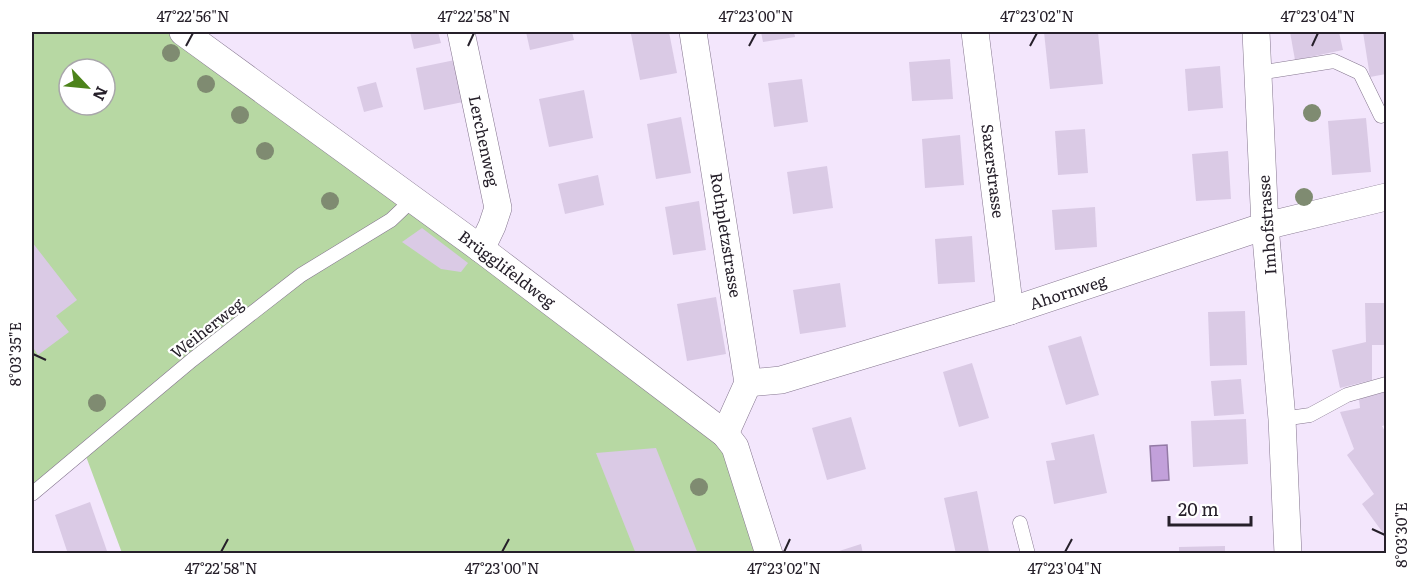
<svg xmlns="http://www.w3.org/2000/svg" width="1418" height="585" font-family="Literata,serif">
  <rect width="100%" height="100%" fill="#f3e6fc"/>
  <path fill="#b7d8a3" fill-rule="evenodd" d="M 32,32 L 183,32 L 725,434 L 769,553 L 122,553 L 84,451 L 32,494 ZM 69,69 L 105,69 L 105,105 L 69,105 Z"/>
  <polygon fill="#c2a0da" stroke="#937aa5" stroke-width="1.5" points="1167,445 1169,480 1152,481 1150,446"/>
  <g fill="#dacae5">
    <polygon points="410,32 438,32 441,43 414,49"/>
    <polygon points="526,32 572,32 574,40 530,50"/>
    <polygon points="644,32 669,32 677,73 640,80 631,34"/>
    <polygon points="761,32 794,32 795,37 763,42"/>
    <polygon points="1044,32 1098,32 1103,84 1050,89"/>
    <polygon points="1290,32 1339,32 1343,50 1295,60"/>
    <polygon points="1363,32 1386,32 1386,74 1370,77"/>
    <polygon points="950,59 953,99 912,101 909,62"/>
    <polygon points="455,60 463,102 424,110 416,68"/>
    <polygon points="1220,66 1223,108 1188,111 1185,69"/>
    <polygon points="802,79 808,122 774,127 768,83"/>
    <polygon points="376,82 383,107 364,112 357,87"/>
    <polygon points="584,90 593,138 549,147 539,99"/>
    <polygon points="681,117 691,173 656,179 647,124"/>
    <polygon points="1366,118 1371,172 1332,175 1328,121"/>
    <polygon points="1085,129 1088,173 1058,175 1055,131"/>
    <polygon points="960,135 964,185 925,188 922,139"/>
    <polygon points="1228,151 1231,199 1196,201 1192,154"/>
    <polygon points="827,166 833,208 793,214 787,172"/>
    <polygon points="598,175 604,205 565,214 558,184"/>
    <polygon points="699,201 706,250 673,255 665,207"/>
    <polygon points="1095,207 1097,247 1055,250 1052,210"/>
    <polygon points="422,228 468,263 461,272 441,269 402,242"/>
    <polygon points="972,236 975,282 938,284 935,239"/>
    <polygon points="32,242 77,300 56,316 69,332 38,355 32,346"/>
    <polygon points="840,283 846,327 800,334 793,290"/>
    <polygon points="716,297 726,354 687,361 677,304"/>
    <polygon points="1365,303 1386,303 1386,345 1372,345 1372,380 1340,388 1332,350 1366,342"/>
    <polygon points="1245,311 1247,365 1210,366 1208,312"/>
    <polygon points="1081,336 1099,395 1066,405 1048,346"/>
    <polygon points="972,363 989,418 959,427 943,372"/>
    <polygon points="1241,379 1244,414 1214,416 1211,381"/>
    <polygon points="1386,392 1386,425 1382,426 1386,433 1386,537 1362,504 1374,494 1347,455 1354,449 1340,412 1360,408 1359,399"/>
    <polygon points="851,417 866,469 827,480 812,428"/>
    <polygon points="1246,419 1248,464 1193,467 1191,421"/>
    <polygon points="1094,434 1107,493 1054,504 1046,461 1055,460 1051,443"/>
    <polygon points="656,448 698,554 636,554 596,453"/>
    <polygon points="977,491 989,552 956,554 944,498"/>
    <polygon points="90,502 107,551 99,554 68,554 55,515"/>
    <polygon points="861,544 863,554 833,554 833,553"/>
    <polygon points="1225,546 1225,554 1179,554 1179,547"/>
  </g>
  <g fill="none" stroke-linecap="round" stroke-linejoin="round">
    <g stroke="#85768f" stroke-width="15">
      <g id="lane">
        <polyline points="1258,73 1334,61 1360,73 1381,116"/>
        <polyline points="1282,419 1310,415 1347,395 1386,384"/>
        <polyline points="32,494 192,360 247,317 301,275 391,220 412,200"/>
        <polyline points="1020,523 1028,554"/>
      </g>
    </g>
    <g stroke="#85768f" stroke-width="28">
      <g id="street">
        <polyline points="183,32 481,249 725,434 735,447 769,554"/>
        <polyline points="461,32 498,208 492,226 481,249"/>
        <polyline points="693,32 748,383 725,434"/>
        <polyline points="975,32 1010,311"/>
        <polyline points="1256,32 1265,226 1282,419 1288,554"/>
        <polyline points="748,383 781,380 1010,311 1265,226 1386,197"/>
      </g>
    </g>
    <use href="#lane" stroke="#fff" stroke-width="14"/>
    <use href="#street" stroke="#fff" stroke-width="27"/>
  </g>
  <g fill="#7f8b71">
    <circle cx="171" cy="53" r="9"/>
    <circle cx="206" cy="84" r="9"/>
    <circle cx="1312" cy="113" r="9"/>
    <circle cx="240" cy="115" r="9"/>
    <circle cx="265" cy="151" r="9"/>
    <circle cx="1304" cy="197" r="9"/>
    <circle cx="330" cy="201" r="9"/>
    <circle cx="97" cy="403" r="9"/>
    <circle cx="699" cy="487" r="9"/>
  </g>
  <path fill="none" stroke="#26202a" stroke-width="2" d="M 186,46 L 193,33M 468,46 L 474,33M 749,46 L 756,33M 1030,46 L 1037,33M 1312,46 L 1318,33M 33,354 L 46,360M 1372,529 L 1385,535M 221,552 L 228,539M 502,552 L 509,539M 784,552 L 790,539M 1065,552 L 1072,539"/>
  <g text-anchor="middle" stroke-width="4.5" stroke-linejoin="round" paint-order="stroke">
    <g font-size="16" fill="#26202a" stroke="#fff">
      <text transform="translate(484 141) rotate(78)" y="6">Lerchenweg</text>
      <text transform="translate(993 171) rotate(83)" y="6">Saxerstrasse</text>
      <text transform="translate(1267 225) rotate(-94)" y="6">Imhofstrasse</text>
      <text transform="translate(726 235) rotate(81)" y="6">Rothpletzstrasse</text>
      <text transform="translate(507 269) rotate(37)" y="6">Brügglifeldweg</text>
      <text transform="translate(1068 292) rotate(-18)" y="6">Ahornweg</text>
      <text transform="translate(207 328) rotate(-38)" y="6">Weiherweg</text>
    </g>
  </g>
  <rect width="1418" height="585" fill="none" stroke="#ffffff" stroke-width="66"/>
  <g transform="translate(87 87) rotate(116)"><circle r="28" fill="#ffffff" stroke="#a8a6aa" stroke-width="1.5"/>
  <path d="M0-4.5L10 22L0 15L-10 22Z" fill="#4c831a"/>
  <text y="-9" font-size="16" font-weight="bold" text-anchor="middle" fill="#26202a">N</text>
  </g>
  <path d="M1169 516v9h82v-9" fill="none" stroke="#26202a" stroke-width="3"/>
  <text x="1178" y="516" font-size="18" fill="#26202a" stroke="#ffffff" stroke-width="4.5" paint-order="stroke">20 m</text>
  <rect x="33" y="33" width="1352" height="519" fill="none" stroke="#26202a" stroke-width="2"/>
  <g font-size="15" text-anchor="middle" fill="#26202a">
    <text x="193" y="22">47°22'56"N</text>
    <text x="474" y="22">47°22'58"N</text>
    <text x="756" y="22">47°23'00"N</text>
    <text x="1037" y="22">47°23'02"N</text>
    <text x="1318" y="22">47°23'04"N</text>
    <text transform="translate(16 354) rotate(-90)" y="5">8°03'35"E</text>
    <text transform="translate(1402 535) rotate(-90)" y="5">8°03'30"E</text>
    <text x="221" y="574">47°22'58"N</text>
    <text x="502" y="574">47°23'00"N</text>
    <text x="784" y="574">47°23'02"N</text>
    <text x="1065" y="574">47°23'04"N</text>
  </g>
</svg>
